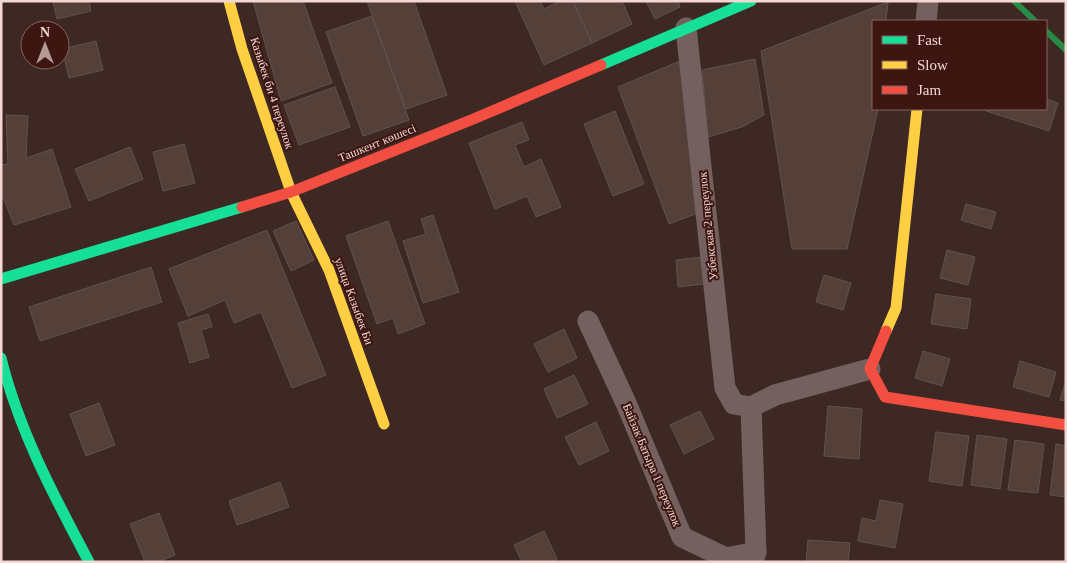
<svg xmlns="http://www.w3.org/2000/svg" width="1067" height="563" font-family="'Times New Roman',serif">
  <rect width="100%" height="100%" fill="#3e2824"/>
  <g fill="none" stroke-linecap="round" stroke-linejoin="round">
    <g stroke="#278a45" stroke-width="6">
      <polyline points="1014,1 1035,21"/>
      <polyline points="1046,31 1066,50"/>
    </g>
  </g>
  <g fill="#554039" stroke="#63514b">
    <polygon points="53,1 89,1 91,11 57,19"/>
    <polygon points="253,1 303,1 332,83 281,101"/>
    <polygon points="367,1 414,1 447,95 406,109"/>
    <polygon points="515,1 540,1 544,9 560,1 573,1 592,43 544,65"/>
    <polygon points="573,1 622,1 632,24 592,43"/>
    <polygon points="646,1 678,1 680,7 655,19"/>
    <polygon points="888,2 886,21 873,21 873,109 878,109 847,249 792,249 761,51"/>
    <polygon points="372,16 409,120 363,136 326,32"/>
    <polygon points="96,41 103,70 69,78 62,49"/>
    <polygon points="755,59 764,115 742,127 708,137 702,70"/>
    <polygon points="680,61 698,213 669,224 618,87"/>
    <polygon points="335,87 350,127 299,145 284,105"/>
    <polygon points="1046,99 1058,103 1049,131 986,111 987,109 1046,109"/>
    <polygon points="615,111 644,184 613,196 584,124"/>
    <polygon points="6,115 28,116 26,158 52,149 71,207 14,225 1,192 1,165 8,164"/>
    <polygon points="522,122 529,140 515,145 524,167 541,159 561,207 536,217 527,196 495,209 469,143"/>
    <polygon points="184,144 195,183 163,191 153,152"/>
    <polygon points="130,147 143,179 89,201 75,169"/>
    <polygon points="966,204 996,212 991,229 961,220"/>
    <polygon points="433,215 459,292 423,303 403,241 426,234 421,219"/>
    <polygon points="296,221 314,260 291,271 273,231"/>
    <polygon points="388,221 425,324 398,334 393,318 377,324 346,236"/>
    <polygon points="267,230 326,375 292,388 261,312 234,323 225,300 188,316 169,269"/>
    <polygon points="947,250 975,257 968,285 940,278"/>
    <polygon points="702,257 704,284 678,287 676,260"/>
    <polygon points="151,267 162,302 40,341 29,307"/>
    <polygon points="824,275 851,283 843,310 816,302"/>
    <polygon points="936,294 971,299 967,329 931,324"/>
    <polygon points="208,314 212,327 201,330 209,357 190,363 178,323"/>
    <polygon points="564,329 577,358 548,372 534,344"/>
    <polygon points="923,351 950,359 942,386 915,378"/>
    <polygon points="1020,361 1056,372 1049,397 1013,387"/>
    <polygon points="574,375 588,404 557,418 544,389"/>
    <polygon points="1066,380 1066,401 1060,400"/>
    <polygon points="99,403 115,445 86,456 70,414"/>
    <polygon points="828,406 862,409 859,459 824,456"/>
    <polygon points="700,411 714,439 684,454 670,425"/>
    <polygon points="596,422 609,451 579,465 565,437"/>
    <polygon points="936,432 969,436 962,486 929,481"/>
    <polygon points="977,435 1007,439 1000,489 971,485"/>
    <polygon points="1015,440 1044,444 1038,493 1008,490"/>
    <polygon points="1056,444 1066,446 1066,497 1050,495"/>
    <polygon points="280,482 289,507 237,525 229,501"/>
    <polygon points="880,500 903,504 895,548 858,541 862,518 876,521"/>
    <polygon points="159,513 175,555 157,562 145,562 130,524"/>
    <polygon points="544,531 557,559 552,562 522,562 514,545"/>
    <polygon points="808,540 850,543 848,562 806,562"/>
  </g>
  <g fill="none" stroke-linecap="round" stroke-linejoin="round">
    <g stroke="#74615f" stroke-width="21">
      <polyline points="926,21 928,1"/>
      <polyline points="686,28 725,388 734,404 751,407"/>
      <polyline points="588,321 626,403 682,537 726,558 756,552"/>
      <polyline points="753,562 756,552 751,407 775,395 870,369"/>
    </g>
    <g stroke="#16e098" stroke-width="11">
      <polyline points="601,65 751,1"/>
      <polyline points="1,279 242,207"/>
      <path d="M 1,358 C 19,431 54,496 89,562"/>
    </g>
    <g stroke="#ffcf43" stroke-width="11">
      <polyline points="229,1 242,49 291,192 329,270 384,424"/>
      <polyline points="886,331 896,308 917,109"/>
    </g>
    <g stroke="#f24e42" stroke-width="11">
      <polyline points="242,207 291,192 471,120 601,65"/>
      <polyline points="886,331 870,369 885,397 1066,425"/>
    </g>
  </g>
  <g text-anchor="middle" stroke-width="4" stroke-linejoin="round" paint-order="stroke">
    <g font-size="12" fill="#f2d7d2" stroke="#3d1611">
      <text transform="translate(272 93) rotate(72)" y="4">Казыбек би 4 переулок</text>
      <text transform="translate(377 143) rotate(-22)" y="4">Ташкент көшесі</text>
      <text transform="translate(708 226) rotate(-96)" y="4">Узбекская 2 переулок</text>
      <text transform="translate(354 301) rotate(70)" y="4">улица Казыбек Би</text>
      <text transform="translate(652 465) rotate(67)" y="4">Байзак Батыра 1 переулок</text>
    </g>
  </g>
  <rect width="1067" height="563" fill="none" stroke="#f2d7d2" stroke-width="5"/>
  <rect x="872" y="20" width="175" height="90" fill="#3d1611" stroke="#85635e"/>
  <rect x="882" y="36" width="25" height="8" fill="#16e098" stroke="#85635e"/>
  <text x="917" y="45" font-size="15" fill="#f2d7d2">Fast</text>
  <rect x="882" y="61" width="25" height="8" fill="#ffcf43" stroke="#85635e"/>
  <text x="917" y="70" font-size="15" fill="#f2d7d2">Slow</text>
  <rect x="882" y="86" width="25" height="8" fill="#f24e42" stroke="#85635e"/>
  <text x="917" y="95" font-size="15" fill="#f2d7d2">Jam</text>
  <g transform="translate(45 45)"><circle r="24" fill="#3d1611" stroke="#85635e"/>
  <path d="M0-4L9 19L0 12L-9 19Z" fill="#b39a95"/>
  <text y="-8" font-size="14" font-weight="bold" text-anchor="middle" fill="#f2d7d2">N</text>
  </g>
</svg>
